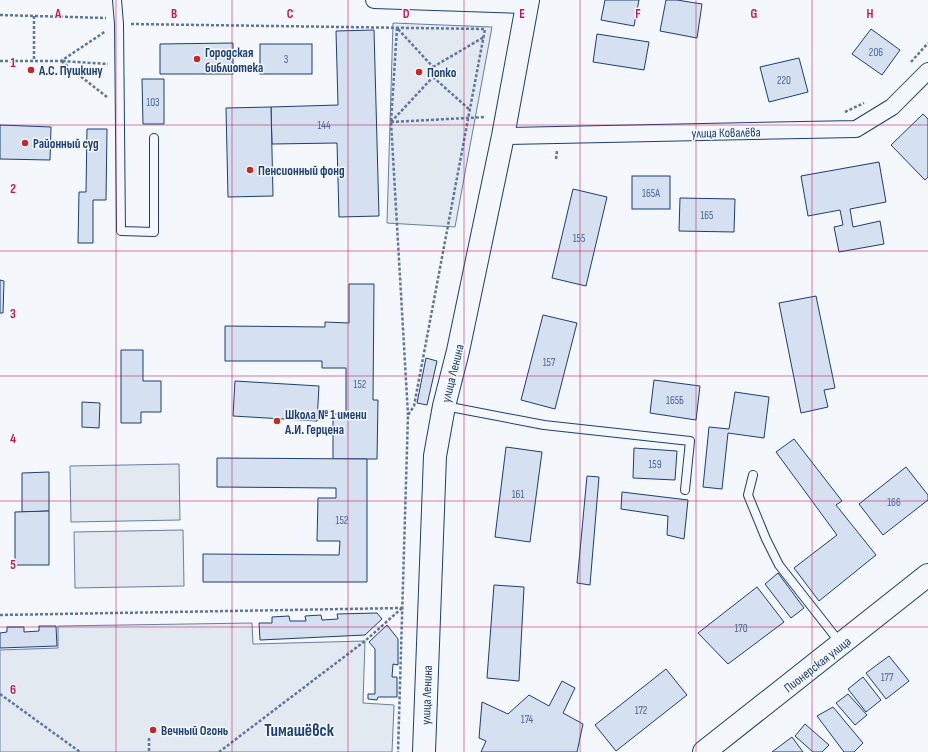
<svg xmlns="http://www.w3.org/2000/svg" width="928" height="752" font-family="'Sofia Sans Condensed',sans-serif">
  <rect width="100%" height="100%" fill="#f4f7fb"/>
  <g fill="#e3e9f0" stroke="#687fa3">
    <polygon points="393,23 492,27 455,227 387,223"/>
    <polygon points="179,464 180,520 71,522 70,466"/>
    <polygon points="183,530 184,586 75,588 74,532"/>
    <polygon points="252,623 253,644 365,641 363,703 394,705 392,752 0,752 0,650 58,648 58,626"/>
  </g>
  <g fill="#d5e0f0" stroke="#1d3f73">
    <polygon points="605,0 639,0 634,26 601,20"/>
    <polygon points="666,0 677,0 702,4 697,38 660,31"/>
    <polygon points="871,29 900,50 882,75 852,54"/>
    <polygon points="374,30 379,216 339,217 337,143 272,144 271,107 338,105 336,31"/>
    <polygon points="597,34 649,42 644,70 593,62"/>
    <polygon points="233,43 233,74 160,74 160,44"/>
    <rect x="260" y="44" width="52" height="30"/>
    <polygon points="799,58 808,92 769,102 760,67"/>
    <polygon points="142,79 164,79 164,124 143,124"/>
    <polygon points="271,107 273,196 228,197 226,108"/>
    <polygon points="923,114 928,119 928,177 925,180 891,145"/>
    <polygon points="0,125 51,127 50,160 0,159"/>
    <polygon points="87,129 107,129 106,200 93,200 93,243 78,243 79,192 86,192"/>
    <polygon points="879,162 886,202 850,209 853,227 880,221 884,244 839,252 834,227 843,225 840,210 808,216 801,176"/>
    <rect x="632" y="176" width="38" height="33"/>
    <polygon points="573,189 607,197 586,286 552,278"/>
    <polygon points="680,198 735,199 734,232 679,231"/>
    <polygon points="0,280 4,281 3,313 0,313"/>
    <polygon points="349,284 374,284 373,400 378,400 377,459 333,459 333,414 346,414 346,368 322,368 322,361 225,361 225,326 325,327 325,322 349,323"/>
    <polygon points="816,296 835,388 824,390 828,407 801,413 779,303"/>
    <polygon points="543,315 577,323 555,409 521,400"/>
    <polygon points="121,350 143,350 143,381 161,381 161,412 141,412 141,423 121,423"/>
    <polygon points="426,358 437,361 427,405 417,403"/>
    <polygon points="654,380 700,386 696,420 650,413"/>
    <polygon points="235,381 319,386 317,421 233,416"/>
    <polygon points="735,392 769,397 764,438 728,433 722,489 703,487 709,427 729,429"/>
    <polygon points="82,402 100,403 99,428 82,427"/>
    <polygon points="794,439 842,501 836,505 876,555 819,601 794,568 837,535 776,452"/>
    <polygon points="506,447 542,452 530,542 495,537"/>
    <polygon points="634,448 677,451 675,480 633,478"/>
    <polygon points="217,458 367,459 367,582 203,582 203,554 339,555 340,541 317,541 318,498 336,498 336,488 217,487"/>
    <polygon points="906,467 928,495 928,500 883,535 859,504"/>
    <polygon points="49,472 49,511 22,512 22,473"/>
    <polygon points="587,476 599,477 590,585 577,583"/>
    <polygon points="622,492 688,500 684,539 667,535 668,516 621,509"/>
    <polygon points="49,511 49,565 15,565 15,512"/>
    <polygon points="778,573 804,608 791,618 765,584"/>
    <polygon points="494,585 524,587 519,681 487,678"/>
    <polygon points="757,587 784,622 728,664 698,633"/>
    <polygon points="377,613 382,619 365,635 260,640 259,623 272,623 272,617 289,616 290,621 306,621 305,616 321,615 322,620 338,619 337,614"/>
    <polygon points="387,625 398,639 398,665 393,664 392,677 397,677 397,697 378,697 377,700 368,699 368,694 375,694 375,649 369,642"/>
    <polygon points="39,626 56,626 57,646 0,648 0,633 7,632 7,627 24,627 24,632 39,631"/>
    <polygon points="889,656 909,681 886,699 866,673"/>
    <polygon points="666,669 687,695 616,751 595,725"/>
    <polygon points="863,677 881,700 866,712 848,689"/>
    <polygon points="562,681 575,688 563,713 583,724 577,752 481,752 486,741 479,738 482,702 508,714 529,695 549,706"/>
    <polygon points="848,694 867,715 855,725 836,703"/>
    <polygon points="833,707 863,743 854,752 844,752 817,716"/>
    <polygon points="805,724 829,745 822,752 813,752 795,736"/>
    <polygon points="792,737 803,752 772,752"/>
  </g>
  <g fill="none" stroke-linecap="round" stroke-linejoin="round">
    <g stroke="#1d3f73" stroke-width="10">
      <g id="service">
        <polyline points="117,0 119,24 121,231 154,232 154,138"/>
        <polyline points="445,406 544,425 690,441 685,490"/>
        <polyline points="753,475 748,495 766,539 779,565 841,644"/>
      </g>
    </g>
    <g stroke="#1d3f73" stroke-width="18">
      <g id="minor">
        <polyline points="374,0 526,5"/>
        <polyline points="503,136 856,129 892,107 928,71"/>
      </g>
    </g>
    <g stroke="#1d3f73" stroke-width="24">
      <g id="secondary">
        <polyline points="424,752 435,456 444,406 458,351 503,136 528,0"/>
        <polyline points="704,752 928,575"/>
      </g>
    </g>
    <g stroke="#5e769c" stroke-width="2.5" stroke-dasharray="3 2" stroke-linecap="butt">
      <polyline points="0,15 106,18"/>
      <polyline points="34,16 34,61"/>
      <polyline points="131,24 485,29 414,406 408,415 398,752"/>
      <polyline points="397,28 391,122 408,415"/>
      <polyline points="0,61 61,61 106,31"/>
      <polyline points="911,62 928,43"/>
      <polyline points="433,67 484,37"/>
      <polyline points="433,77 470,110"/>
      <polyline points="107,97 61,61 108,64"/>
      <polyline points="845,112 864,103"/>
      <polyline points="391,122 486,117"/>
      <polyline points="391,122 433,77 433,67 397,28"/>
      <polyline points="556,159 557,151"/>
      <polyline points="0,615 402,608"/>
      <polyline points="0,694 80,752"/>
      <polyline points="149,738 149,752"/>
      <polyline points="219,752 365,641 402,608"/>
    </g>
    <use href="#service" stroke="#f4f7fb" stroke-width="8"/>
    <use href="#minor" stroke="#f4f7fb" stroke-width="16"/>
    <use href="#secondary" stroke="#f4f7fb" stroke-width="22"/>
  </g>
  <path fill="none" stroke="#c2185b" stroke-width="1" stroke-opacity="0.55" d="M 116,0 L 116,752M 232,0 L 232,752M 348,0 L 348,752M 464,0 L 464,752M 580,0 L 580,752M 696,0 L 696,752M 812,0 L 812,752M 0,125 L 928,125M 0,251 L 928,251M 0,376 L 928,376M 0,501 L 928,501M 0,627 L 928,627"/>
  <g fill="#c62828" stroke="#f4f7fb" stroke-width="1.5">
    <circle cx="197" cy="59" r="4"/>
    <circle cx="31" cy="70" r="4"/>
    <circle cx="419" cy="72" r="4"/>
    <circle cx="25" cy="143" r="4"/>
    <circle cx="250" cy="170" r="4"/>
    <circle cx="277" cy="421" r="4"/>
    <circle cx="153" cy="730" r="4"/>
  </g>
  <g text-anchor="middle" stroke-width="3" stroke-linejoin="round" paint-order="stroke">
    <g font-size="11" fill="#4b6792">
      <text x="876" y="56">206</text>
      <text x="286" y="63">3</text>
      <text x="784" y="84">220</text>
      <text x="153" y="106">103</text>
      <text x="324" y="129">144</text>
      <text x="651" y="197">165А</text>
      <text x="707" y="219">165</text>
      <text x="579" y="242">155</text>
      <text x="549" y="366">157</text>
      <text x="360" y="388">152</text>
      <text x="675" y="404">165Б</text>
      <text x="655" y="468">159</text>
      <text x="518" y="498">161</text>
      <text x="894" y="506">166</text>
      <text x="342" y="524">152</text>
      <text x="741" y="632">170</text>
      <text x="887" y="681">177</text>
      <text x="641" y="714">172</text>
      <text x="527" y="723">174</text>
    </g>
    <g font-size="13" font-weight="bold" fill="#1d3f73" stroke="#f4f7fb" text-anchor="start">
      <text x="205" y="57">Городская<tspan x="205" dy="15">библиотека</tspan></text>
      <text x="39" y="75">А.С. Пушкину</text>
      <text x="427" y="77">Попко</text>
      <text x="33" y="148">Районный суд</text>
      <text x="258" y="175">Пенсионный фонд</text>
      <text x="285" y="419">Школа № 1 имени<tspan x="285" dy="15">А.И. Герцена</tspan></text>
      <text x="161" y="735">Вечный Огонь</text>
    </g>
    <g font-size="13" fill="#1d3f73" stroke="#f4f7fb">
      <text transform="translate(726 132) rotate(-1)" y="5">улица Ковалёва</text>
      <text transform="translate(452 373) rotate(-76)" y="5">улица Ленина</text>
      <text transform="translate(817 664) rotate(-38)" y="5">Пионерская улица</text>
      <text transform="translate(426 695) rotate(-88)" y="5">улица Ленина</text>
    </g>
    <g font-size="17" font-weight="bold" fill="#1d3f73" stroke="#f4f7fb">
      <text x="299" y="736">Тимашёвск</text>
    </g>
  </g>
  <g font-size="13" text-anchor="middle" font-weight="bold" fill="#c2185b" stroke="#f4f7fb" stroke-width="3" stroke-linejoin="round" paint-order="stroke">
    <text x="58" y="18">A</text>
    <text x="174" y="18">B</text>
    <text x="290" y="18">C</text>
    <text x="406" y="18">D</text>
    <text x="522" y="18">E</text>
    <text x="638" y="18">F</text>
    <text x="754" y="18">G</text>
    <text x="870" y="18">H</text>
    <text x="13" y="67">1</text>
    <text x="13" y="193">2</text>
    <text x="13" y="318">3</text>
    <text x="13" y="443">4</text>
    <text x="13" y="569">5</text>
    <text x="13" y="694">6</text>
  </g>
</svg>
